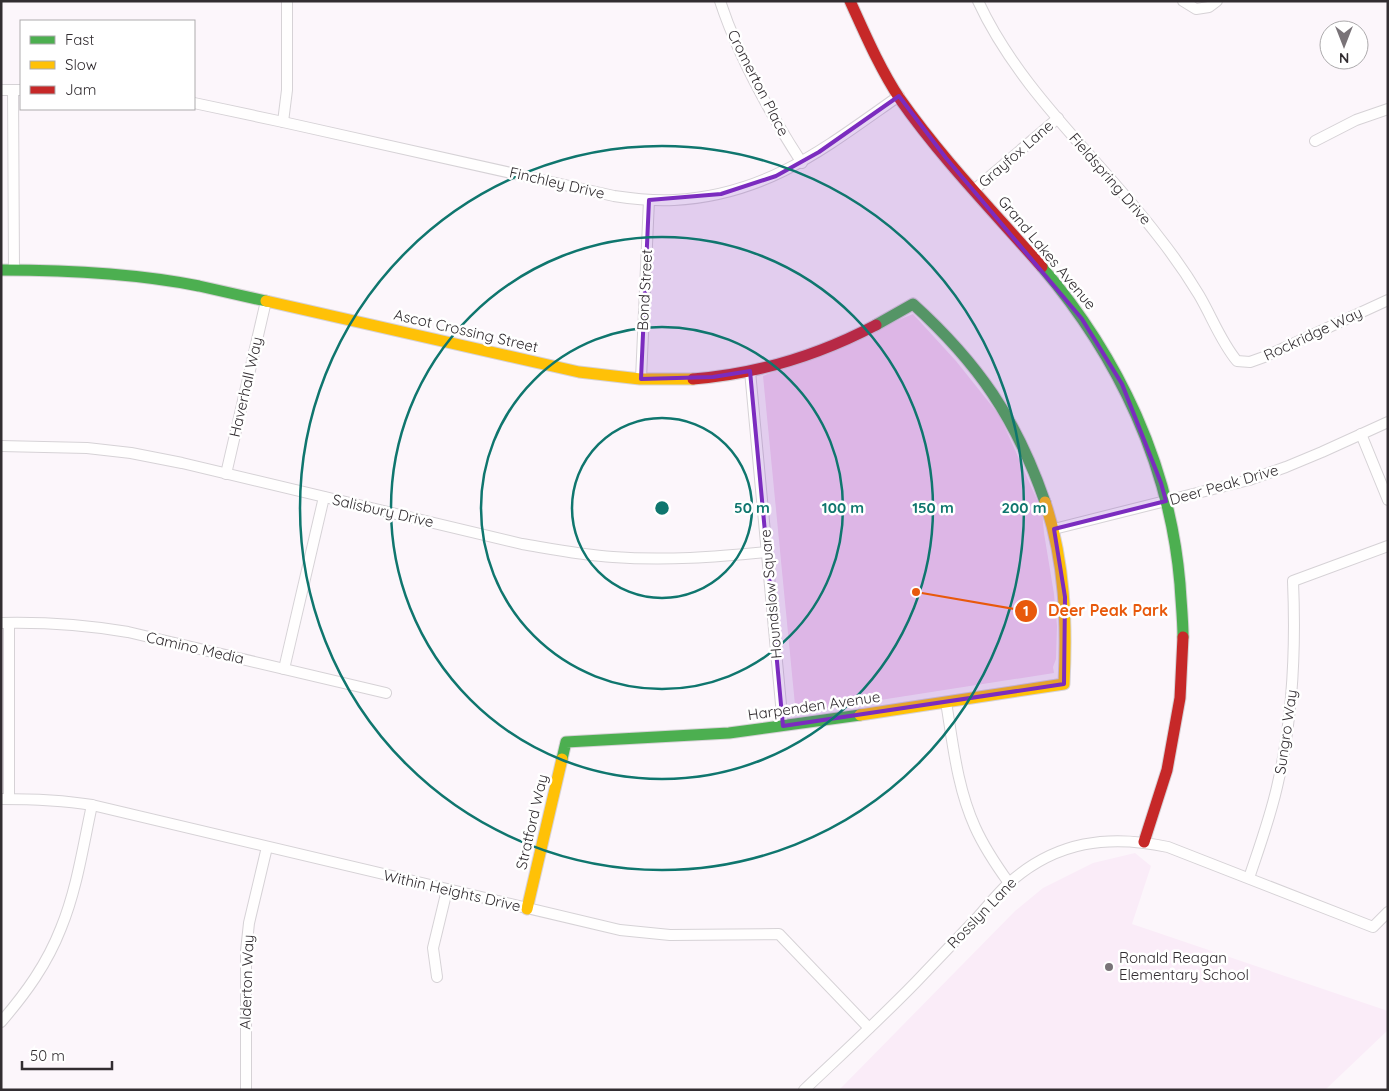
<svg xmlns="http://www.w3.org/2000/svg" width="1389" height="1091" font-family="Quicksand,sans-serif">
  <rect width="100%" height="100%" fill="#fcf6fb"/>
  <polygon fill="#faecf8" points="1135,853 1151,866 1132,924 1388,1011 1388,1030 1325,1090 839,1090 1015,911 1043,888 1093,863"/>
  <polygon fill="#f5d9f0" points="913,314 956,361 1000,416 1042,511 1044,533 1054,594 1057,626 1056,659 1053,667 1054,673 797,713 797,708 795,705 763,376"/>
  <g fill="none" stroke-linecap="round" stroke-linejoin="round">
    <g stroke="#d6d2d6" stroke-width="12">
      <g id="street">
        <path d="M 720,1 C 739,59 769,112 802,163"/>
        <path d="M 978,1 C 1020,92 1099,158 1158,236 C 1173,255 1187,275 1199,295 C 1212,317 1221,342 1237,361 L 1250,362 L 1264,357 L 1388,300"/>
        <polyline points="1183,1 1196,9 1209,7 1217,1"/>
        <polyline points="1,90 21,90"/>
        <polyline points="13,90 14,270"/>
        <path d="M 194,103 L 283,122 L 614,196 C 634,199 654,201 674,200 C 768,195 826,147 899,96"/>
        <polyline points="283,122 287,90 287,1"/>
        <polyline points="1315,141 1356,120 1388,109"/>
        <polyline points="974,190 1058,118"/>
        <polyline points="750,371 783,726"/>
        <polyline points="641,379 649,200"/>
        <polyline points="1361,434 1388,500"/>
        <path d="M 1,446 L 87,448 L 131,453 L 182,463 L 522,544 C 552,549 582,555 613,557 C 665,561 716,557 767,552"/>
        <polyline points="226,474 266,301"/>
        <polyline points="1054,529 1249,480 1286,467 1322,452 1388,422"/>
        <path d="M 1,623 C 44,622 86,625 128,632 L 386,693"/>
        <polyline points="9,623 9,799"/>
        <polyline points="284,669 324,497"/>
        <path d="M 946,702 C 953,744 957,787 975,827 C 984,847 996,865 1009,883"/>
        <path d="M 1,799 C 32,799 61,800 92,805 L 620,930 L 670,935 L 779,934 L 869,1028"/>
        <path d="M 1249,878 C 1259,848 1270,818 1277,787 C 1293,719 1296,651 1293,581 L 1388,546"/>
        <polyline points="437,977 433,948 447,890"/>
        <path d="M 1,1022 C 26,993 47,964 61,928 C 77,889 83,846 92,805"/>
        <polyline points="246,1090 246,951 249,923 267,847"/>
        <path d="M 804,1090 C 842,1054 880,1019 916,982 C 936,961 956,940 976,919 C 987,907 997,894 1009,883 C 1056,841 1109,834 1168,847 L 1373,927 L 1388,912"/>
      </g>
    </g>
    <g stroke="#d6d2d6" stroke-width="13">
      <g id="fast">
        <path d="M 1042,267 C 1119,357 1170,466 1180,584 C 1181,602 1183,620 1183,637"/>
        <path d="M 1,270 C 67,270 134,273 199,286 C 221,291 243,296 266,301"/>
        <path d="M 876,325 L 913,304 C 978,363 1016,418 1045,502"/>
        <polyline points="562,759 566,742 729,733 860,715"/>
      </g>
    </g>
    <g stroke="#d6d2d6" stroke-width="13">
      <g id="slow">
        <polyline points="266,301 579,372 640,379 693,379"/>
        <path d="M 860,715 L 1064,684 C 1067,623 1065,561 1045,502"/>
        <polyline points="527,909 562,759"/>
      </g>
    </g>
    <g stroke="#d6d2d6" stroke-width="13">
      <g id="jam">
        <path d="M 850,1 C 865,34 880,69 900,99 C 942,159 994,212 1042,267"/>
        <path d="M 693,379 C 757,374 819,355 876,325"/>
        <polyline points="1144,842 1167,770 1180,698 1183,637"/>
      </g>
    </g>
    <use href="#street" stroke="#fffefe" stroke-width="10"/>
    <use href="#fast" stroke="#4caf50" stroke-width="11"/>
    <use href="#slow" stroke="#ffc107" stroke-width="11"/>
    <use href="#jam" stroke="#c62828" stroke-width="11"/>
  </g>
  <path fill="#7b2cbf" fill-opacity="0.2" stroke="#7b2cbf" stroke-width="4" stroke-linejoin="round" d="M 899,96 L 946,158 L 1082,319 L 1122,384 L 1161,483 L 1166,501 L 1054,529 L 1065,597 L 1064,684 L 783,726 L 750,371 L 713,377 L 641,379 L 649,200 L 721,194 L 776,176 L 819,152 Z"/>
  <g fill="none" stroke="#0f766e" stroke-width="2.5">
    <circle cx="662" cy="508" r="90"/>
    <circle cx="662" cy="508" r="181"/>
    <circle cx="662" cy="508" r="271"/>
    <circle cx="662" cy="508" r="362"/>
  </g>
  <circle fill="#797378" stroke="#fff" stroke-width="2" cx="1109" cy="967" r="5"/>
  <g text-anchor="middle" stroke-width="5" stroke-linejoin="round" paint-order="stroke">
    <g font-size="15" fill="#322d31" stroke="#fff">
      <text transform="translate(758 83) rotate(63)" y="5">Cromerton Place</text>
      <text transform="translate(1016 154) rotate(-41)" y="5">Grayfox Lane</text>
      <text transform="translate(1110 179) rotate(49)" y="5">Fieldspring Drive</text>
      <text transform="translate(557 183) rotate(13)" y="5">Finchley Drive</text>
      <text transform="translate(1047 253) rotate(50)" y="5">Grand Lakes Avenue</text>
      <text transform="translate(645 290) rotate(-87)" y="5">Bond Street</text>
      <text transform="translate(466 331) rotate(13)" y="5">Ascot Crossing Street</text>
      <text transform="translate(1313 334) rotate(-25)" y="5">Rockridge Way</text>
      <text transform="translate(246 387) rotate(-77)" y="5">Haverhall Way</text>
      <text transform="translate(1224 485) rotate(-16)" y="5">Deer Peak Drive</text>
      <text transform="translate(383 511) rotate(13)" y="5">Salisbury Drive</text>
      <text transform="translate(771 594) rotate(-95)" y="5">Houndslow Square</text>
      <text transform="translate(195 648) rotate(13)" y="5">Camino Media</text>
      <text transform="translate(814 706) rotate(-8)" y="5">Harpenden Avenue</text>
      <text transform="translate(1286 732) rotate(-82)" y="5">Sungro Way</text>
      <text transform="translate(532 822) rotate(-77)" y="5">Stratford Way</text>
      <text transform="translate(452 891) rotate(13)" y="5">Within Heights Drive</text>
      <text transform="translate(982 913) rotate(-46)" y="5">Rosslyn Lane</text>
      <text transform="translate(247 982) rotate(-88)" y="5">Alderton Way</text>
    </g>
    <g font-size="15" fill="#322d31" stroke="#fff" text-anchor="start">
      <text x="1119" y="963">Ronald Reagan<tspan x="1119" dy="17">Elementary School</tspan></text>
    </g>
  </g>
  <circle cx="662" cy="508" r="8" fill="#0f766e" stroke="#fff" stroke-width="2.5"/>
  <g font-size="15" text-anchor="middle" font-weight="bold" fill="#0f766e" stroke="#fff" stroke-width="5" stroke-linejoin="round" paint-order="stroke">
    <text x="752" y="513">50 m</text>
    <text x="843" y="513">100 m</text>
    <text x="933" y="513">150 m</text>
    <text x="1024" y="513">200 m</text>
  </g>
  <path fill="none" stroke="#e8590c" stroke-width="2" d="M916 592L1026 611"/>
  <g fill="#e8590c" stroke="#fff" stroke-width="2">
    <circle cx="916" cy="592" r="5"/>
    <circle cx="1026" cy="611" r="12"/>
  </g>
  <g font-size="15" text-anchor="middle" font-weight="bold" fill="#fff">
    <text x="1026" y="616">1</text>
  </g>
  <g font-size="16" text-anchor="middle" font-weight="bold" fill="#e8590c" stroke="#fff" stroke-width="5" stroke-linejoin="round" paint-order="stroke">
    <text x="1108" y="616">Deer Peak Park</text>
  </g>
  <rect width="1389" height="1091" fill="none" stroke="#322d31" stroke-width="5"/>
  <rect x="20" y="20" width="175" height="90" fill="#ffffff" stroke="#adabad"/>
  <rect x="30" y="36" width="25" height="8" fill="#4caf50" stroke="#adabad"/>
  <text x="65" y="45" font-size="15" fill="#322d31">Fast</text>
  <rect x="30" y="61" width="25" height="8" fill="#ffc107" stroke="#adabad"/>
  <text x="65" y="70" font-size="15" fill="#322d31">Slow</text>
  <rect x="30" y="86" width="25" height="8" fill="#c62828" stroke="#adabad"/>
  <text x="65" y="95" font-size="15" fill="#322d31">Jam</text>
  <g transform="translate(1344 45) rotate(180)"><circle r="24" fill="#ffffff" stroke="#adabad"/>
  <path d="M0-4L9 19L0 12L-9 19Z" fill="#797378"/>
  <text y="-8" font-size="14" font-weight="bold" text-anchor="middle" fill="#322d31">N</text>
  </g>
  <path d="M22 1061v8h90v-8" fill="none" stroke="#322d31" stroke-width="2.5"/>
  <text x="30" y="1061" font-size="15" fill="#322d31" stroke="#ffffff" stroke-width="4" paint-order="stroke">50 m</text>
</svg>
